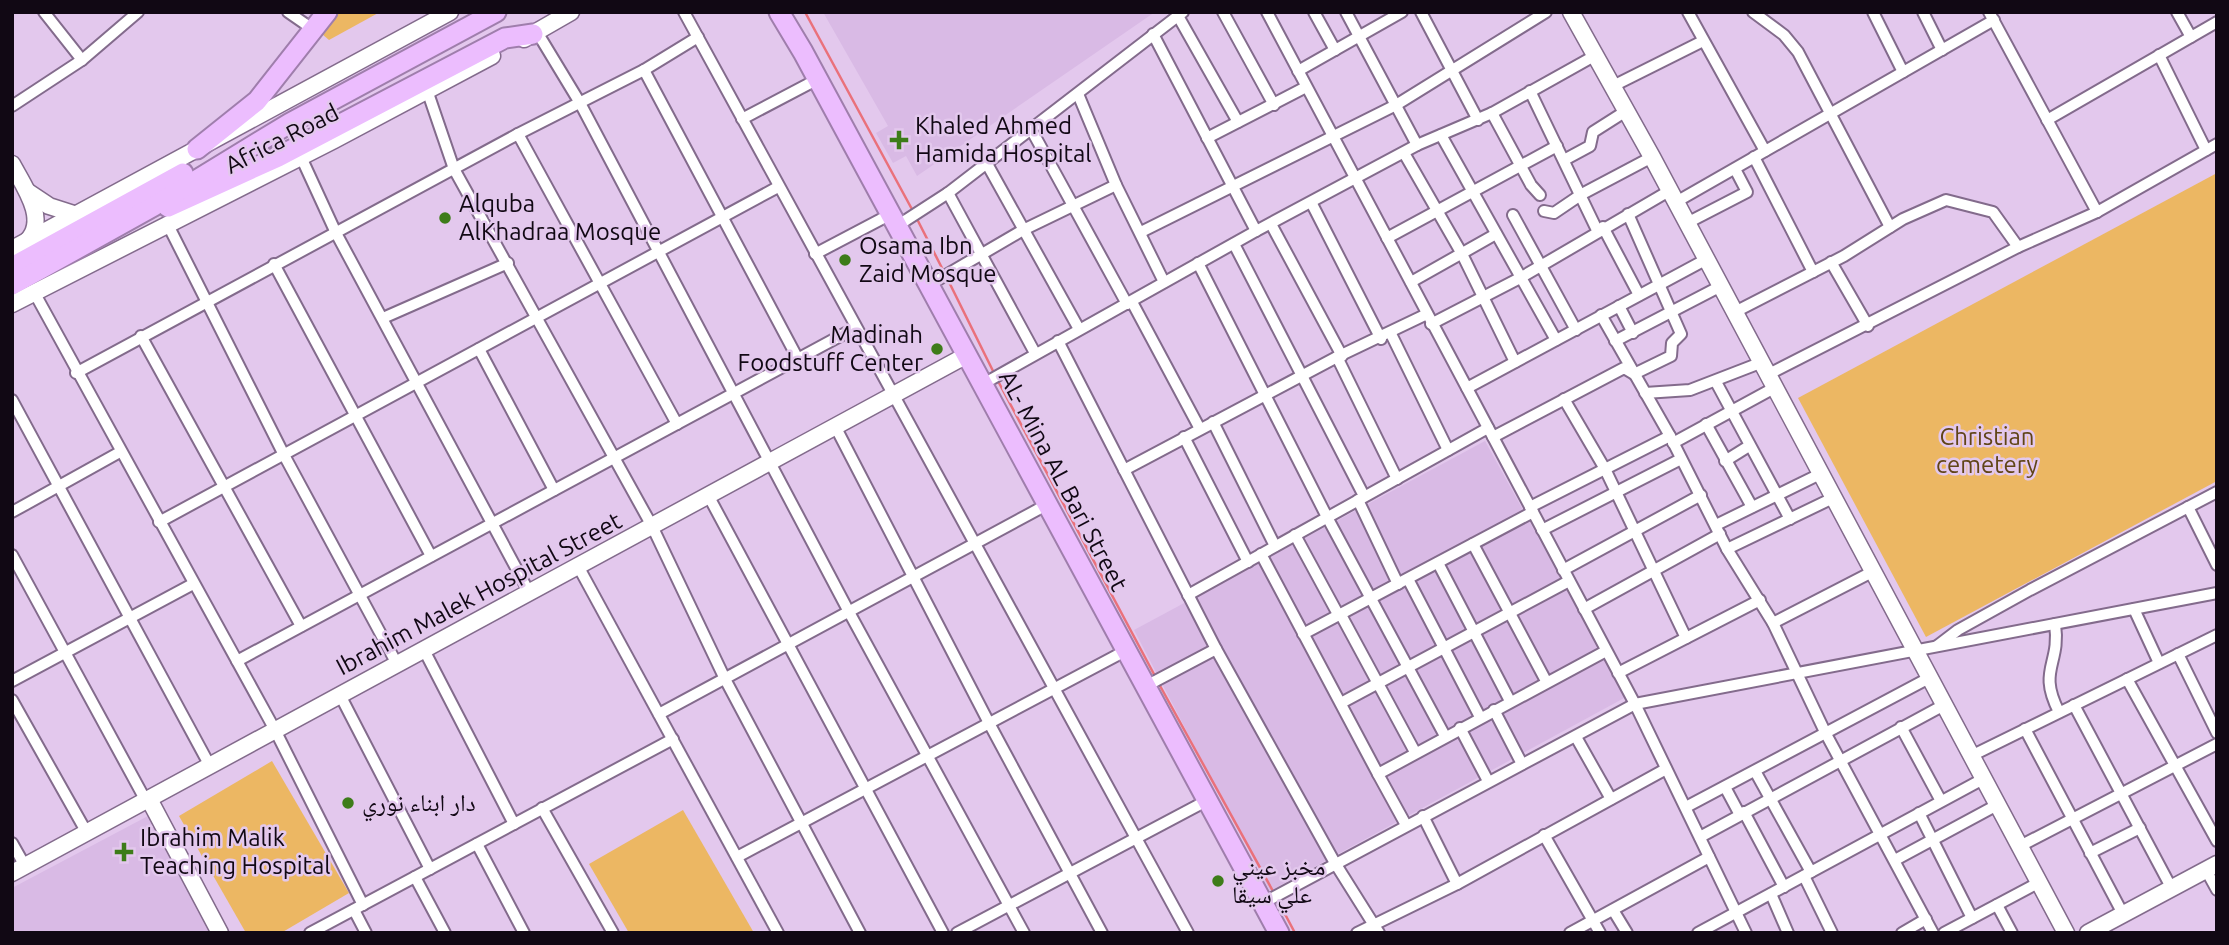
<svg xmlns="http://www.w3.org/2000/svg" width="2229" height="945" font-family="Ubuntu,'Noto Naskh Arabic',sans-serif">
  <rect width="100%" height="100%" fill="#e3c8ed"/>
  <g fill="#d9bae5">
    <polygon points="823,12 1155,12 917,176 906,156 893,163 876,133 888,126"/>
    <polygon points="1485,441 1626,697 1270,891 1134,630"/>
    <polygon points="148,816 210,933 12,933 12,888"/>
  </g>
  <g fill="#ecb763">
    <polygon points="339,12 380,12 329,40 322,34"/>
    <polygon points="2217,173 2217,481 1926,637 1798,398"/>
    <polygon points="272,761 349,893 281,933 246,933 179,816"/>
    <polygon points="683,810 754,933 629,933 589,864"/>
  </g>
  <g fill="none" stroke-linecap="round" stroke-linejoin="round">
    <g stroke="#ea717b" stroke-width="2.5">
      <polyline points="805,12 914,213"/>
      <polyline points="917,219 944,272"/>
      <polyline points="947,278 995,375"/>
      <polyline points="998,381 1156,678"/>
      <polyline points="1159,684 1274,893"/>
      <polyline points="1277,899 1295,933"/>
    </g>
    <g stroke="#836b8c" stroke-width="14">
      <g id="street">
        <polyline points="44,12 82,60"/>
        <polyline points="288,12 314,30"/>
        <polyline points="684,12 1188,933"/>
        <polyline points="1223,12 1274,105"/>
        <polyline points="1267,12 1635,704 1746,933"/>
        <polyline points="1314,12 1335,50"/>
        <polyline points="1346,12 1417,145"/>
        <polyline points="1421,12 1478,120"/>
        <polyline points="1688,12 1765,151"/>
        <polyline points="1753,12 1784,35 1798,52 1890,227"/>
        <polyline points="1873,12 1903,72"/>
        <polyline points="1923,12 1942,50"/>
        <polyline points="1989,12 2097,212"/>
        <polyline points="2177,12 2191,37"/>
        <polyline points="1178,16 1238,122"/>
        <polyline points="537,32 580,103 849,612 1024,933"/>
        <polyline points="1153,34 1256,231"/>
        <polyline points="2159,55 2206,150"/>
        <polyline points="644,70 798,359"/>
        <polyline points="1298,71 1402,12"/>
        <polyline points="1613,86 1703,41"/>
        <polyline points="427,90 454,169 652,526 725,679 860,933"/>
        <polyline points="1530,91 1597,230"/>
        <polyline points="1078,94 1116,185 1164,282"/>
        <polyline points="12,106 82,60 138,12"/>
        <polyline points="1492,113 1531,185 1540,195"/>
        <polyline points="742,119 818,79"/>
        <polyline points="2047,120 2217,22"/>
        <polyline points="1031,129 1127,304"/>
        <polyline points="518,134 677,424"/>
        <polyline points="1441,135 1556,340"/>
        <polyline points="1207,138 1306,87"/>
        <polyline points="1404,153 1462,254 1515,362"/>
        <polyline points="301,157 336,233 529,592"/>
        <polyline points="1754,157 1813,272"/>
        <polyline points="1564,160 1590,146 1593,132 1626,111"/>
        <polyline points="986,162 1079,329"/>
        <polyline points="948,193 1035,353"/>
        <polyline points="1676,202 1994,20"/>
        <polyline points="1312,204 1381,339"/>
        <polyline points="1544,211 1554,213 1582,194 1652,157"/>
        <polyline points="1513,215 1576,330"/>
        <polyline points="1687,223 1747,192 1735,169"/>
        <polyline points="1271,224 1342,356"/>
        <polyline points="168,225 284,455 397,664"/>
        <polyline points="897,226 948,193 1183,12"/>
        <polyline points="1603,227 1639,295"/>
        <polyline points="1141,232 1396,105 1546,12"/>
        <polyline points="1387,238 1557,146"/>
        <polyline points="1234,244 1364,496"/>
        <polyline points="815,254 891,214"/>
        <polyline points="1831,262 1868,326"/>
        <polyline points="1198,263 1327,517 1445,736"/>
        <polyline points="274,264 431,556"/>
        <polyline points="1411,282 1496,234"/>
        <polyline points="929,285 1023,230 1116,185"/>
        <polyline points="34,292 275,730 363,905"/>
        <polyline points="1132,302 1200,429"/>
        <polyline points="1619,306 1633,333"/>
        <polyline points="1733,313 1844,256 1903,219 1946,200 1993,212 2018,247"/>
        <polyline points="1601,315 1670,436 1727,549 1773,623 1826,734 1933,933"/>
        <polyline points="383,318 508,263"/>
        <polyline points="1431,324 1520,278 1669,191"/>
        <polyline points="1391,334 1448,450"/>
        <polyline points="141,336 301,626"/>
        <polyline points="1058,341 1216,649 1335,863 1379,933"/>
        <polyline points="1615,341 1719,287"/>
        <polyline points="479,349 554,490"/>
        <polyline points="1337,357 1397,479"/>
        <polyline points="76,373 518,134 644,70 698,37"/>
        <polyline points="1767,375 2018,247 2097,212 2217,144"/>
        <polyline points="1716,382 1790,519"/>
        <polyline points="983,384 1256,231 1417,145 1492,113 1596,55"/>
        <polyline points="1467,388 1705,260"/>
        <polyline points="1645,393 1690,390 1760,363"/>
        <polyline points="1564,399 1605,469 1686,638"/>
        <polyline points="12,400 210,766"/>
        <polyline points="1213,422 1275,546"/>
        <polyline points="1706,424 1752,507"/>
        <polyline points="835,426 989,723 1102,933"/>
        <polyline points="1184,437 1248,562"/>
        <polyline points="1493,437 1624,368 1634,374 1671,356 1672,343 1681,334 1628,214"/>
        <polyline points="1673,443 1774,388"/>
        <polyline points="1725,461 1749,446"/>
        <polyline points="1124,470 1337,357 1427,314"/>
        <polyline points="708,495 943,933"/>
        <polyline points="1358,500 1398,584"/>
        <polyline points="1530,507 1670,436"/>
        <polyline points="2188,507 2217,565"/>
        <polyline points="12,512 120,452"/>
        <polyline points="159,522 778,187"/>
        <polyline points="1716,525 1820,474"/>
        <polyline points="1542,530 1681,459"/>
        <polyline points="1295,535 1339,616"/>
        <polyline points="1473,544 1546,681"/>
        <polyline points="1727,549 1833,498"/>
        <polyline points="1261,554 1378,774"/>
        <polyline points="12,555 146,801"/>
        <polyline points="1438,563 1510,701"/>
        <polyline points="578,566 778,933"/>
        <polyline points="1563,570 1701,495"/>
        <polyline points="1408,579 1480,717"/>
        <polyline points="1188,595 1488,428"/>
        <polyline points="1584,609 1720,534"/>
        <polyline points="2134,609 2159,663"/>
        <polyline points="1341,615 1415,752"/>
        <polyline points="1773,623 1872,572"/>
        <path d="M 2055,624 C 2061,665 2037,669 2059,712"/>
        <polyline points="1303,634 1533,512"/>
        <polyline points="1937,646 1958,630 2030,590 2217,492"/>
        <polyline points="424,650 514,824"/>
        <polyline points="2178,654 2217,733"/>
        <polyline points="237,661 855,328"/>
        <polyline points="1618,673 1760,600"/>
        <polyline points="2127,679 2217,841"/>
        <polyline points="12,681 193,584"/>
        <polyline points="1146,686 1216,649"/>
        <polyline points="340,695 430,869"/>
        <polyline points="12,700 87,833"/>
        <polyline points="1341,703 1569,581"/>
        <polyline points="2074,705 2172,889"/>
        <polyline points="1494,710 1522,764"/>
        <polyline points="659,714 1048,504"/>
        <polyline points="1901,727 1941,801"/>
        <polyline points="1460,728 1488,781"/>
        <polyline points="2025,729 2123,914"/>
        <polyline points="1576,737 1611,799"/>
        <polyline points="1971,756 2217,635"/>
        <polyline points="1755,771 1811,872"/>
        <polyline points="1725,787 1740,815"/>
        <polyline points="1686,807 1929,678"/>
        <polyline points="542,808 613,933"/>
        <polyline points="1744,812 1784,887"/>
        <polyline points="1919,813 1972,918"/>
        <polyline points="1423,816 1457,884"/>
        <polyline points="1406,825 1378,774 1606,651"/>
        <polyline points="1544,835 1600,933"/>
        <polyline points="1700,837 1944,705"/>
        <polyline points="12,843 25,866"/>
        <polyline points="477,844 524,933"/>
        <polyline points="2020,846 2217,744"/>
        <polyline points="2090,853 2140,828"/>
        <polyline points="737,857 1127,650"/>
        <polyline points="1895,860 1997,805"/>
        <polyline points="2206,870 2217,890"/>
        <polyline points="1804,876 1832,933"/>
        <polyline points="415,877 445,933"/>
        <polyline points="1771,894 1788,933"/>
        <polyline points="1263,903 1635,704 2217,593"/>
        <polyline points="1997,905 2012,933"/>
        <polyline points="354,910 366,933"/>
        <polyline points="1613,910 1627,933"/>
        <polyline points="310,933 673,739"/>
        <polyline points="957,933 1208,800"/>
        <polyline points="1357,933 1457,884 1666,769"/>
        <polyline points="1570,933 1709,857"/>
        <polyline points="1698,933 1983,779"/>
        <polyline points="1902,933 1926,919"/>
        <polyline points="1944,933 2038,883"/>
      </g>
    </g>
    <g stroke="#836b8c" stroke-width="19">
      <g id="secondary">
        <polyline points="1571,12 1652,157 2066,933"/>
        <polyline points="524,39 571,12"/>
        <path d="M 12,164 C 23,185 49,220 27,241"/>
        <polyline points="28,192 49,206 77,215"/>
        <polyline points="12,249 450,12"/>
        <polyline points="12,304 334,140 492,56"/>
        <polyline points="149,799 220,933"/>
        <polyline points="12,873 967,355"/>
        <polyline points="2088,933 2217,864"/>
      </g>
    </g>
    <g stroke="#9f7eac" stroke-width="23">
      <g id="highway">
        <polyline points="779,12 803,52 1279,933"/>
        <polyline points="197,149 257,101 327,12"/>
        <polyline points="168,207 278,157 505,38 533,34"/>
        <polyline points="12,267 183,173"/>
        <polyline points="12,285 154,206 290,123 496,12"/>
      </g>
    </g>
    <use href="#street" stroke="#fff" stroke-width="10"/>
    <use href="#secondary" stroke="#fff" stroke-width="16"/>
    <use href="#highway" stroke="#ecbdfe" stroke-width="19"/>
  </g>
  <g fill="#3d7c19" stroke="#e3c8ed" stroke-width="2.5">
    <path d="M895.5 129.5h7v7h7v7h-7v7h-7v-7h-7v-7h7z"/>
    <circle cx="445" cy="218" r="7"/>
    <circle cx="845" cy="260" r="7"/>
    <circle cx="937" cy="349" r="7"/>
    <circle cx="348" cy="803" r="7"/>
    <path d="M120.5 841.5h7v7h7v7h-7v7h-7v-7h-7v-7h7z"/>
    <circle cx="1218" cy="881" r="7"/>
  </g>
  <g text-anchor="middle" stroke-width="5" stroke-linejoin="round" paint-order="stroke">
    <g font-size="24" fill="#110814" stroke="#e3c8ed" text-anchor="start">
      <text x="915" y="134">Khaled Ahmed<tspan x="915" dy="28">Hamida Hospital</tspan></text>
      <text x="459" y="212">Alquba<tspan x="459" dy="28">AlKhadraa Mosque</tspan></text>
      <text x="859" y="254">Osama Ibn<tspan x="859" dy="28">Zaid Mosque</tspan></text>
      <text x="923" y="343" text-anchor="end">Madinah<tspan x="923" dy="28">Foodstuff Center</tspan></text>
      <text x="362" y="811">دار ابناء نوري</text>
      <text x="140" y="846">Ibrahim Malik<tspan x="140" dy="28">Teaching Hospital</tspan></text>
      <text x="1232" y="875">مخبز عيني<tspan x="1232" dy="28">علي سيقا</tspan></text>
    </g>
    <g font-size="24" fill="#110814" stroke="#e3c8ed">
      <text transform="translate(282 139) rotate(-27)" y="8">Africa Road</text>
      <text transform="translate(1063 481) rotate(62)" y="8">AL- Mina AL Bari Street</text>
      <text transform="translate(479 594) rotate(-28)" y="8">Ibrahim Malek Hospital Street</text>
    </g>
    <g font-size="24" fill="#604416" stroke="#e3c8ed">
      <text x="1987" y="445">Christian<tspan x="1987" dy="28">cemetery</tspan></text>
    </g>
  </g>
  <rect width="2229" height="945" fill="none" stroke="#110814" stroke-width="28"/>
</svg>
